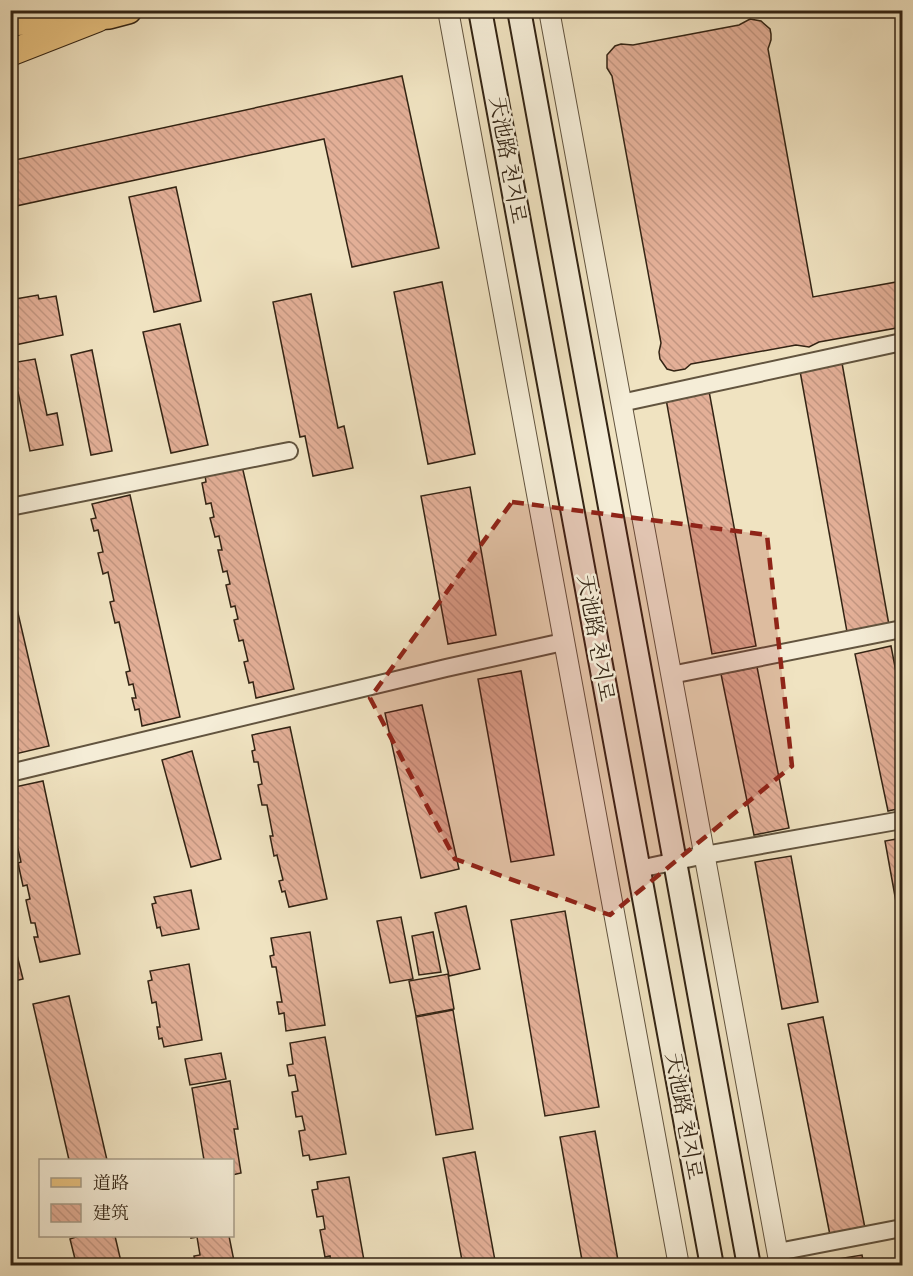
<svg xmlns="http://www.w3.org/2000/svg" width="913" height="1276" font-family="'IM FELL Great Primer','Noto Serif SC','Noto Serif KR',serif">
  <defs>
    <pattern id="building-back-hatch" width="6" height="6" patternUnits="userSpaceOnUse" patternTransform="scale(1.5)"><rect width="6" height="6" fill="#e3af97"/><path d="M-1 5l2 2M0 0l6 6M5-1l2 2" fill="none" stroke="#c39681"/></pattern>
  </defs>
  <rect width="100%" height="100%" fill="#f0e3c1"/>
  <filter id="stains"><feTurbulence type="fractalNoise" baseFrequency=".00333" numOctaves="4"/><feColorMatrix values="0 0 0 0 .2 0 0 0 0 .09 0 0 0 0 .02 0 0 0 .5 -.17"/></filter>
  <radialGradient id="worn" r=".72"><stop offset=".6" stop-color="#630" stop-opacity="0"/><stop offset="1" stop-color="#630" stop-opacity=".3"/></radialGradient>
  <g fill="url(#building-back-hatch)" stroke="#332414" stroke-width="1.5">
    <polygon points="750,19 761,21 770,29 771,34 771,40 768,49 813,297 902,281 902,327 819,342 809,347 796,345 691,364 685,369 674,371 667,369 660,359 659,352 661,343 612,76 607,68 607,55 615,46 621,44 633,45 739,25"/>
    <polygon points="402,76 439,248 352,267 324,139 16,206 10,181 10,161"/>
    <polygon points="176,187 201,301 154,312 129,197"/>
    <polygon points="442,282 475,454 428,464 394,292"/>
    <polygon points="311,294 338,428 344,426 353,468 313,476 305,436 300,437 273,302"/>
    <polygon points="38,295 39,299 56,296 63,335 10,346 10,300"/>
    <polygon points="180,324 208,445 171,453 143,332"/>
    <polygon points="92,350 112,451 91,455 71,355"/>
    <polygon points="35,359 47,415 57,413 63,445 30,451 18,392 12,393 10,371 18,369 17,362"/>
    <polygon points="842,363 889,625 847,632 800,371"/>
    <polygon points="709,391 756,646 712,654 666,399"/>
    <polygon points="242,466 294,689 256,698 253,682 249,683 244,662 248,661 243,640 239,641 234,620 238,619 235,606 231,607 226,585 230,584 227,571 223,572 218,550 222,550 219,536 215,537 210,518 214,517 211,503 206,504 202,483 206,482 205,475"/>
    <polygon points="470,487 496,635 448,644 421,496"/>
    <polygon points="130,495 180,717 142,726 139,709 135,710 132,698 136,698 133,684 129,685 126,672 130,671 119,622 115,623 110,602 114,601 108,572 103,574 98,553 103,552 98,530 94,531 91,519 96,518 92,504"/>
    <polygon points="10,579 49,746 11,755 10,754"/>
    <polygon points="891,646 902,703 902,808 888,811 855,654"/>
    <polygon points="757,667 789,828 754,835 721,674"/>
    <polygon points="521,671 554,855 511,862 478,679"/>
    <polygon points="422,705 459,869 421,878 385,713"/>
    <polygon points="290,727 327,899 289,907 285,891 282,892 279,881 283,880 277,855 274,856 270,836 273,836 267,805 262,805 258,785 262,784 258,762 254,762 252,751 255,750 252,735"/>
    <polygon points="192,751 221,859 191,867 162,760"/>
    <polygon points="43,781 80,954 40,962 34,937 38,937 35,923 31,923 26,900 30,899 27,885 23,886 18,863 21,862 18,849 15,849 11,827 14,827 10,812 10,788"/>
    <polygon points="902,838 902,935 885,841"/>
    <polygon points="791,856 818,1002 782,1009 755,862"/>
    <polygon points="191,890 199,929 162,936 160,927 157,928 152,904 156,903 154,897"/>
    <polygon points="466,906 480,969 449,976 435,913"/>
    <polygon points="565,911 599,1107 545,1116 511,920"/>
    <polygon points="401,917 413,979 390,983 377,921"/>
    <polygon points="10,927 23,979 10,982"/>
    <polygon points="310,932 325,1025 286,1031 284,1013 279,1014 277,1002 282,1002 276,967 272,967 270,956 274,955 271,938"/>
    <polygon points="433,932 441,972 419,975 412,936"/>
    <polygon points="189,964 202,1040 164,1047 162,1038 159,1039 157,1027 160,1027 156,1002 152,1003 148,981 152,980 150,971"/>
    <polygon points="448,974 454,1009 416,1016 409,981"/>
    <polygon points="69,996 107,1160 69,1160 33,1004"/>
    <polygon points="453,1010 473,1129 436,1135 416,1017"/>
    <polygon points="823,1017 865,1228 830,1235 788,1024"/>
    <polygon points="325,1037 346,1154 310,1160 309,1155 303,1156 299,1131 305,1130 302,1116 296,1117 292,1092 298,1091 295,1075 289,1076 287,1065 293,1064 290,1043"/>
    <polygon points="221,1053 226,1079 190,1085 185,1059"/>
    <polygon points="230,1081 238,1129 234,1129 241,1173 232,1175 232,1160 204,1160 192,1088"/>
    <polygon points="595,1131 619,1266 583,1266 560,1137"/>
    <polygon points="475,1152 496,1266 463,1266 443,1158"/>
    <polygon points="349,1177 365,1266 332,1266 330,1256 325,1257 320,1230 325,1229 323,1216 317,1217 312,1190 318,1189 317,1182"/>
    <polygon points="76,1236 115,1236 122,1266 83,1266 82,1261 76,1263 70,1239 76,1237"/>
    <polygon points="191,1236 229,1236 235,1266 196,1266 194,1256 200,1255 197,1237 191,1238"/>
    <polygon points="862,1255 864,1266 826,1266 825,1261"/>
  </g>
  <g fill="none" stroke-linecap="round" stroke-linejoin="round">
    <g stroke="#62543f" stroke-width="20">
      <g id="minor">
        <polyline points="621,403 902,342"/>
        <polyline points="10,507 289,451"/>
        <polyline points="671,675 902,629"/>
        <polyline points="10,773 446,668 563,642"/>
        <polyline points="639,869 705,855 902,820"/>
        <polyline points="778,1252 902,1228"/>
      </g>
    </g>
    <g stroke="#62543f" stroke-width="22">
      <g id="tertiary">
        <polyline points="448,10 679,1266"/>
        <polyline points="549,10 780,1266"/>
      </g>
    </g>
    <g stroke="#332414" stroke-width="26">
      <g id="secondary">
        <polyline points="480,10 712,1266"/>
        <polyline points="519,10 749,1266"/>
      </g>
    </g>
    <g stroke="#332414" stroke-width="28">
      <polyline id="primary" points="10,53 97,19"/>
    </g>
    <g stroke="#332414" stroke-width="30">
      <polyline id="trunk" points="10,22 109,15 128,10"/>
    </g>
    <use href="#minor" stroke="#f5edd7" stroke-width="16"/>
    <use href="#tertiary" stroke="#f5edd7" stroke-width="20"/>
    <use href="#secondary" stroke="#f5edd7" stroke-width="22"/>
    <use href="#primary" stroke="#e8c280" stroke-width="26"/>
    <use href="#trunk" stroke="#e8c280" stroke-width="27"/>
  </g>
  <path fill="#8f2418" fill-opacity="0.2" stroke="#8f2418" stroke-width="4.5" stroke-dasharray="12 8" stroke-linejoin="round" d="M 512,502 L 767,535 L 792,766 L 610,915 L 455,859 L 370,698 Z"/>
  <g text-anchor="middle" stroke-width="5" stroke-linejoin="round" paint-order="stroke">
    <g font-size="21" fill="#332414" stroke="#f5edd7">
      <text transform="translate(508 160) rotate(80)" y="7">天池路 천지로</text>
      <text transform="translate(596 638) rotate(80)" y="7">天池路 천지로</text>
      <text transform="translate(684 1116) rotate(80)" y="7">天池路 천지로</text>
    </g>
  </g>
  <rect width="913" height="1276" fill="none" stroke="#f0e3c1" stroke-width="36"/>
  <rect x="12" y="12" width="889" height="1252" fill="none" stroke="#332414" stroke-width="3"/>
  <rect x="18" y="18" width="877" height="1240" fill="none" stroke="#332414" stroke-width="1.5"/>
  <rect x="39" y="1159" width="195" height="78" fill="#f5edd7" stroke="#a79d89" stroke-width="1.5"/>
  <rect x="51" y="1178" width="30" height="9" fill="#e8c280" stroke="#a79d89" stroke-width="1.5"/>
  <text x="93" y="1189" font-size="18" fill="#332414">道路</text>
  <rect x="51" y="1204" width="30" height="18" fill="url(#building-back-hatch)" stroke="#a79d89" stroke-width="1.5"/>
  <text x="93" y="1219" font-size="18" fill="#332414">建筑</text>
  <rect width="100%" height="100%" filter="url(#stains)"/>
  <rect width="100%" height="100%" fill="url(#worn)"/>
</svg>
